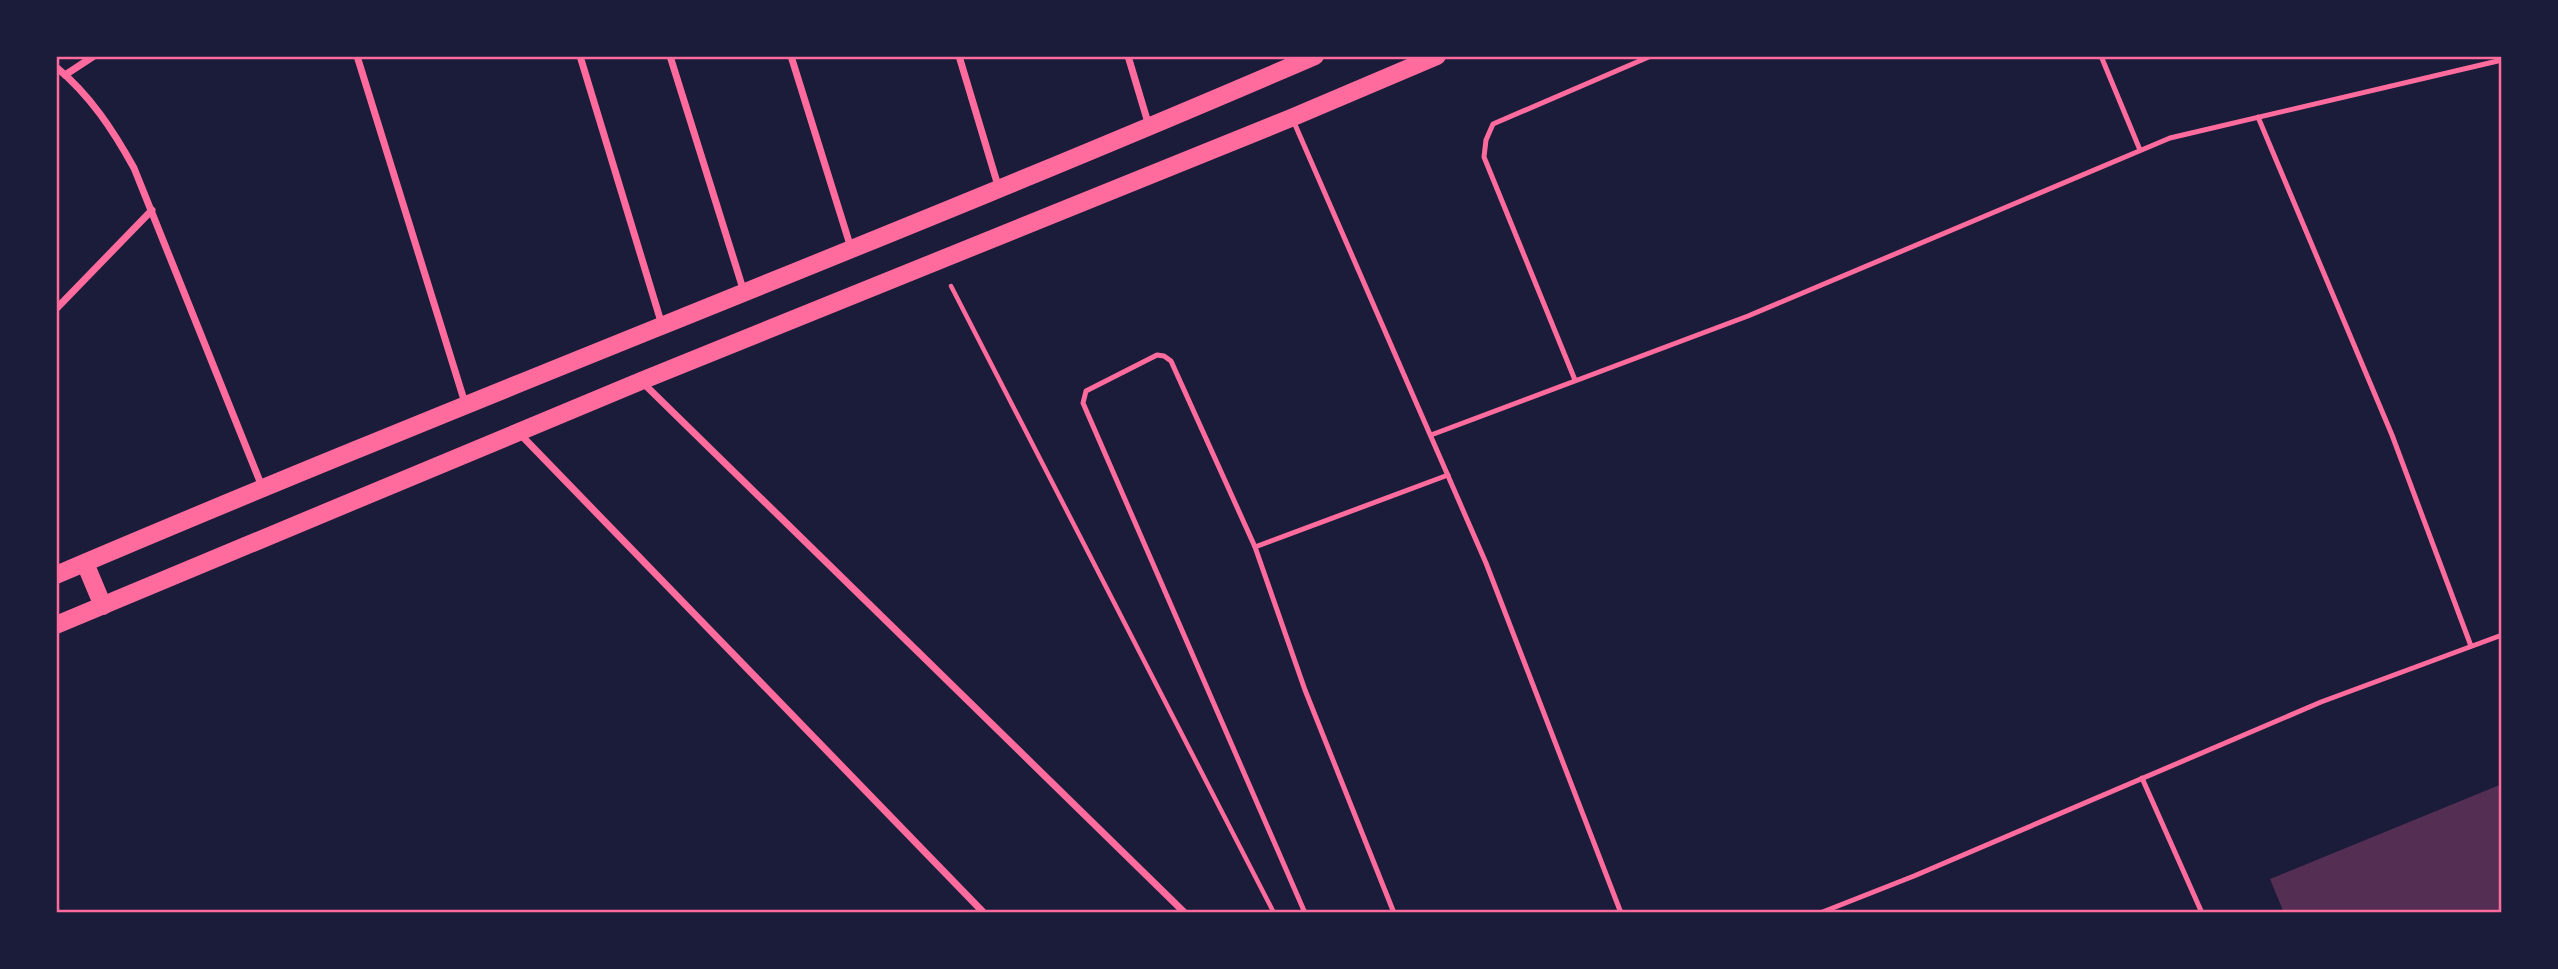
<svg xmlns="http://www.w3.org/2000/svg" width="2558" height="969" font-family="Jost,sans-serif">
  <rect width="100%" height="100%" fill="#1b1b3a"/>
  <polygon fill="#542f53" points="2502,784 2502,913 2284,913 2270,879"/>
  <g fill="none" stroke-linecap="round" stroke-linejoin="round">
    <polyline stroke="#ff6b9d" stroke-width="4.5" points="951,286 1274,913"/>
    <g stroke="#ff6b9d" stroke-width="5">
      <polyline points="2101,56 2140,150"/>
      <polyline points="2258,117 2392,435 2471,646"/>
      <polyline points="1293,120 1486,563 1621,913"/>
      <polyline points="1575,380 1484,157 1486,140 1493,124 1651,56"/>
      <polyline points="1431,435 1748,316 2170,138 2502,60"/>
      <polyline points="1255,547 1448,475"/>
      <polyline points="2142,778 2202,913"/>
      <polyline points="1305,913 1083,403 1086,391 1157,355 1164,356 1171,361 1255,547 1305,690 1394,913"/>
      <polyline points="1820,913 1914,876 2321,702 2502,635"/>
    </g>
    <g stroke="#ff6b9d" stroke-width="7">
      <polyline points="357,56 465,403"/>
      <polyline points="580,56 662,325"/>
      <polyline points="670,56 744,292"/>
      <polyline points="791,56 851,248"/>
      <polyline points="959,56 999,189"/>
      <polyline points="1128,56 1149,126"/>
      <path d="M 56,67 C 90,95 113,130 134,168 L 263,489"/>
      <polyline points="65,75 94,56"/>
      <polyline points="56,309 152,210"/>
      <polyline points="641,381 1185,913"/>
      <polyline points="520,434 984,913"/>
    </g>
    <g stroke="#ff6b9d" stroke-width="18">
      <polyline points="85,563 103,606"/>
      <path d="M 56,575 C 473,397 898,236 1315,56"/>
      <polyline points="56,625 641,381 1291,118 1437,56"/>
    </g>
  </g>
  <rect width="2558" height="969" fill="none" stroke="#1b1b3a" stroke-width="116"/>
  <rect x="58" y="58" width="2442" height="853" fill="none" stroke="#ff6b9d" stroke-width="2.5"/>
</svg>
